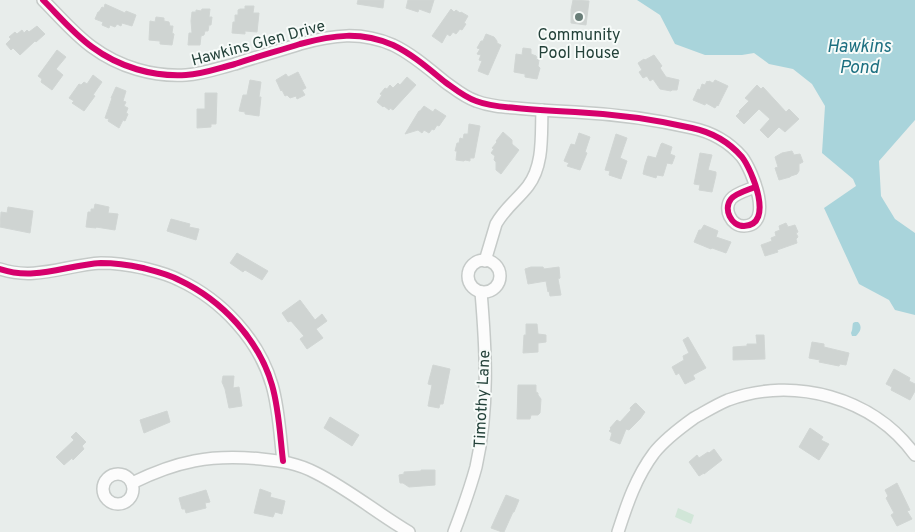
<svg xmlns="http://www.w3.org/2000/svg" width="915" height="532" font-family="Overpass,sans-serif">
  <rect width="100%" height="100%" fill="#e8edeb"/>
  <polygon fill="#d1e6d8" points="678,508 694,515 691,524 675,517"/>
  <g fill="#a9d4db">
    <polygon points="637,0 915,0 915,120 879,161 881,196 895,219 915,233 915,315 895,310 889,300 859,284 824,208 856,186 853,179 822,153 825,106 812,84 793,69 769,64 754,53 742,55 705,55 675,44 660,15"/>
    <path d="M 855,322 L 858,322 C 863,327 860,332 856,336 L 852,336 L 851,333 C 853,329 852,327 853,323 Z"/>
  </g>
  <g fill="#cfd4d2" stroke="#d1d6d4">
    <polygon points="358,0 384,0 383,8 357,4"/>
    <polygon points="408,0 434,0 430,13 419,9 418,12 406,8"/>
    <polygon points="573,0 589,1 586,25 571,23 571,10"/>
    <polygon points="105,4 125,13 126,11 136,15 132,26 122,23 121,26 117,24 115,27 110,25 109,28 102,25 103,22 95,19 98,12 99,12 102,7 104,8"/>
    <polygon points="245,6 254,6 253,13 259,13 257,32 245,31 245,34 232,33 233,22 235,22 235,15 238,15 238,10 240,9 245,9"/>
    <polygon points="202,9 210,9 209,17 212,17 211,25 209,25 208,31 205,31 204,35 201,36 200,45 188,45 189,33 192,33 191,21 192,12 196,12 196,10 201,11"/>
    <polygon points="451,9 454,12 456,10 460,13 461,12 468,16 464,23 466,24 462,30 460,29 456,34 453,32 450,36 447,34 442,43 432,36"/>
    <polygon points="156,17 164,18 164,21 169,22 170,26 173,26 172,33 174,34 172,45 160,44 160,41 149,40 150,21 155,22"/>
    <polygon points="37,26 45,34 36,42 35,41 20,55 13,48 11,50 6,44 11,39 9,37 15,32 17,34 22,30 24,33 27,30 29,32"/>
    <polygon points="486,34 494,37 497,41 497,43 501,45 488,75 478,71 482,61 479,60 481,55 477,54 480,49 477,48 481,41 483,41"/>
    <polygon points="523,48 531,49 531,54 536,56 535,56 537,57 536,59 539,60 538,66 540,68 537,79 525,77 525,74 514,72 516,54 522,55"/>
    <polygon points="57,50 66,57 56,69 63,75 52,90 41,82 42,79 38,76"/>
    <polygon points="654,55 662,66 660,68 666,77 679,80 677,90 672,90 671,91 660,89 653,79 650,81 647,76 643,78 639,72 642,70 638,63 644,59 645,60"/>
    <polygon points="298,72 306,88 302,90 305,95 297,99 296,96 290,98 287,95 285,96 282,90 281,91 276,80 286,74 288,77"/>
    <polygon points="93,75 102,82 93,95 95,96 84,111 72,103 74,101 69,98 79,84 81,85 84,82 87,84"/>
    <polygon points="407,77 416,85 393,110 390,108 389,110 384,106 383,107 377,102 382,95 380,94 385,88 387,89 390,85 393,88 398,83 400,85"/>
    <polygon points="250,80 261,82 259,97 261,97 259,116 245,114 245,112 239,111 243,95 247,95"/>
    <polygon points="715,80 728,86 718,106 717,105 715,108 706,103 705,105 693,100 698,89 700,90 702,84 705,85 707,81 708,82 709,81 713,83"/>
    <polygon points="757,85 761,89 763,87 786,112 789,109 799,119 785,132 779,127 768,138 760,130 770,119 759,109 744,124 736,116 740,112 739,111 749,101 745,98"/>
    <polygon points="116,87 126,91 123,101 126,102 124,106 128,108 126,113 128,114 125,121 123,120 119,128 108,121 109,119 105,118 112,98 111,98"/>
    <polygon points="205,93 217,93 216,124 211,124 211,127 197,128 197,109 205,109"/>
    <polygon points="424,106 433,112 435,109 446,116 439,126 437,125 434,130 432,129 429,133 424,130 422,133 418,130 405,134 419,111 420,111"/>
    <polygon points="469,124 480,126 474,158 470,158 470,161 465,160 464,161 456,160 457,151 455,151 457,143 459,143 460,138 463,139 464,134 468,134"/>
    <polygon points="503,132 512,140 512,144 519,150 501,174 496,170 496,162 494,160 495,156 491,153 494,149 492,148 497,142 496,141"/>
    <polygon points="579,133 590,137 585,152 587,153 580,170 567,166 569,163 564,161 571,144 575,145"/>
    <polygon points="616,134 627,138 620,158 627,161 621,179 609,175 610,171 605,170"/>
    <polygon points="662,143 672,147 670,154 675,156 672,164 667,163 663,176 657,175 656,178 643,174 645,165 648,156 656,158 661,144"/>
    <polygon points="792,151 794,155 800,154 803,162 799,164 799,171 797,174 791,176 790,177 779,180 775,168 778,167 775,157 782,153"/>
    <polygon points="700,153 712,155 708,170 716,172 716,175 712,192 699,190 700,185 694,184"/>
    <polygon points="95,204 109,207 108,213 118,214 115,230 96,227 96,228 86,227 88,212 91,212 91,209 94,209"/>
    <polygon points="8,207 33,211 30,233 0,227 1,212 7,213"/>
    <polygon points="171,219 190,224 189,227 199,229 196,240 167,231"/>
    <polygon points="786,223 788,227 795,225 798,232 796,233 798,237 796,239 797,243 777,250 778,252 765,256 761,245 772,241 771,238 776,236 775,232 780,230 779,226"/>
    <polygon points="704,225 718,231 716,237 731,242 726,253 712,248 711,249 694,242 699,230 701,230"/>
    <polygon points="237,253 268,271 262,280 245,270 243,272 230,263"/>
    <polygon points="531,267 543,267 544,269 559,267 560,278 558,279 561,295 550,296 549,291 548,292 546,281 528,284 525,269"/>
    <polygon points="300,300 315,320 322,314 327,321 316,329 323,338 307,349 300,339 304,336 291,321 288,322 282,313"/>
    <polygon points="526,324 537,324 538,334 546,335 546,342 538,343 538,352 523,353 524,335 526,335"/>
    <polygon points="756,335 764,335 765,359 733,360 733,347 747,346 747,344 757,344"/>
    <polygon points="688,337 706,368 693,375 695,379 685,384 679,373 676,375 672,367 684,360 683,356 689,353 683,340"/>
    <polygon points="812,342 824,344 824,347 849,353 846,365 840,364 839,366 819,362 820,360 809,358"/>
    <polygon points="433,365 450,369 443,404 440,404 439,408 428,406 432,385 428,384"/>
    <polygon points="894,369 910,378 909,381 915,384 915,391 910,400 891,390 892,387 886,384"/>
    <polygon points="223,376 234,376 233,388 239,387 242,406 229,408 225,389 222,382"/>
    <polygon points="518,385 536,385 536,392 538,393 538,395 541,399 540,413 538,415 531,415 530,419 517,419"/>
    <polygon points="636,403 645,412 640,419 629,430 626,429 620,444 610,440 612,433 609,431 611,429 610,428 617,420 620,422 631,410 630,408 634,404"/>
    <polygon points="167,411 170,422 144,433 140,420"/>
    <polygon points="330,417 359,435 352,446 324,428"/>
    <polygon points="810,428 823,437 821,440 829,444 819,460 799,447"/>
    <polygon points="76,432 86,442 82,446 84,449 73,460 72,458 64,465 56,457 74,440 71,437"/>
    <polygon points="714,449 722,460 704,474 704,473 699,476 689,462 697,455 699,458 708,452 709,453"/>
    <polygon points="421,470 435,470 435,485 409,487 403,483 400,483 399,475 404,474 404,472 421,471"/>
    <polygon points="897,483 910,510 907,511 912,519 897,526 891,515 894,513 886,498 888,496 885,490"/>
    <polygon points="260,489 271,493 270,497 285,501 282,514 275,512 273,517 254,513"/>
    <polygon points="206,490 210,502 205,503 206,508 186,513 185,509 182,509 179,498"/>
    <polygon points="506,495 519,500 514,512 513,512 504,532 502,532 491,528"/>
  </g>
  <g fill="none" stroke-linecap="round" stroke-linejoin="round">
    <g stroke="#c5cac8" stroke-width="14">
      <g id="minor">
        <path d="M 43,0 C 59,16 74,34 92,47 C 119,67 153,77 186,75 C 203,74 219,68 235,64 C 256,57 278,51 300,44 C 333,35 360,31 393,45 C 412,54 429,69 445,82 C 455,89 464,97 476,101 C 489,106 502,107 516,108 C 535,110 555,111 575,112 C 614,114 653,119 692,128 C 711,132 729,142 742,157 C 752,170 775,225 744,226 C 731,226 723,209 731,199 C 736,193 748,190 755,187"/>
        <circle cx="484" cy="276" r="16"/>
        <path d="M 485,261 L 496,224 C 504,209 518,199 528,186 C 544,165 541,135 542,110"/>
        <path d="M 0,269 C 35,281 66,265 101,263 C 116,263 129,265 143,268 C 155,271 168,274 179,280 C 222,300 259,340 272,385 C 279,409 280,436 283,461"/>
        <circle cx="118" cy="489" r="15"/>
        <path d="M 132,483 C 177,461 211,454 261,459 C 281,461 297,463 316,473 C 348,489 377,513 409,532"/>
        <path d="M 454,532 C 462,511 470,489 476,467 C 489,409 486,350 481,292"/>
        <path d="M 618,532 C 627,504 636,477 654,453 C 665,439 680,428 694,418 C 705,412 716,405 728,400 C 794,376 873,397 915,455"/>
      </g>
    </g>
    <use href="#minor" stroke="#fcfcfc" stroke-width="11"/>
    <g stroke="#f7fbf9" stroke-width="9">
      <g id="cycleway">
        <path d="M 43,0 C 59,16 74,34 92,47 C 119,67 153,77 186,75 C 203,74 219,68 235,64 C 256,57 278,51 300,44 C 333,35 360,31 393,45 C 412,54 429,69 445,82 C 455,89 464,97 476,101 C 489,106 502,107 516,108 C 535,110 555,111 575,112 C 614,114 653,119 692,128 C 711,132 729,142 742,157 C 752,170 775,225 744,226 C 731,226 723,209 731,199 C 736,193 748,190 755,187"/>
        <path d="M 0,269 C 35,281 66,265 101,263 C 116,263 129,265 143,268 C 155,271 168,274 179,280 C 222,300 259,340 272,385 C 279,409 280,436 283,461"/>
      </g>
    </g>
    <use href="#cycleway" stroke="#d6006c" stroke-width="6"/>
  </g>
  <circle fill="#697e78" stroke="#f7fbf9" stroke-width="2" cx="579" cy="17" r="5"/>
  <g text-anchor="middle" stroke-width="4" stroke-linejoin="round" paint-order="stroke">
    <g font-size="16" fill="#24423a" stroke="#f7fbf9">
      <text x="579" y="40">Community<tspan x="579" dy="18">Pool House</tspan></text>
    </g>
    <g font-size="16" fill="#24423a" stroke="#f7fbf9">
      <text transform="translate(258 42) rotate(-15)" y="6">Hawkins Glen Drive</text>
      <text transform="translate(481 399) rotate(-87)" y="6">Timothy Lane</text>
    </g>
    <g font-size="18" font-style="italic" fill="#1c6f80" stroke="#f7fbf9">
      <text x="859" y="52">Hawkins<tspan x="859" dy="21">Pond</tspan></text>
    </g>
  </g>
</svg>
